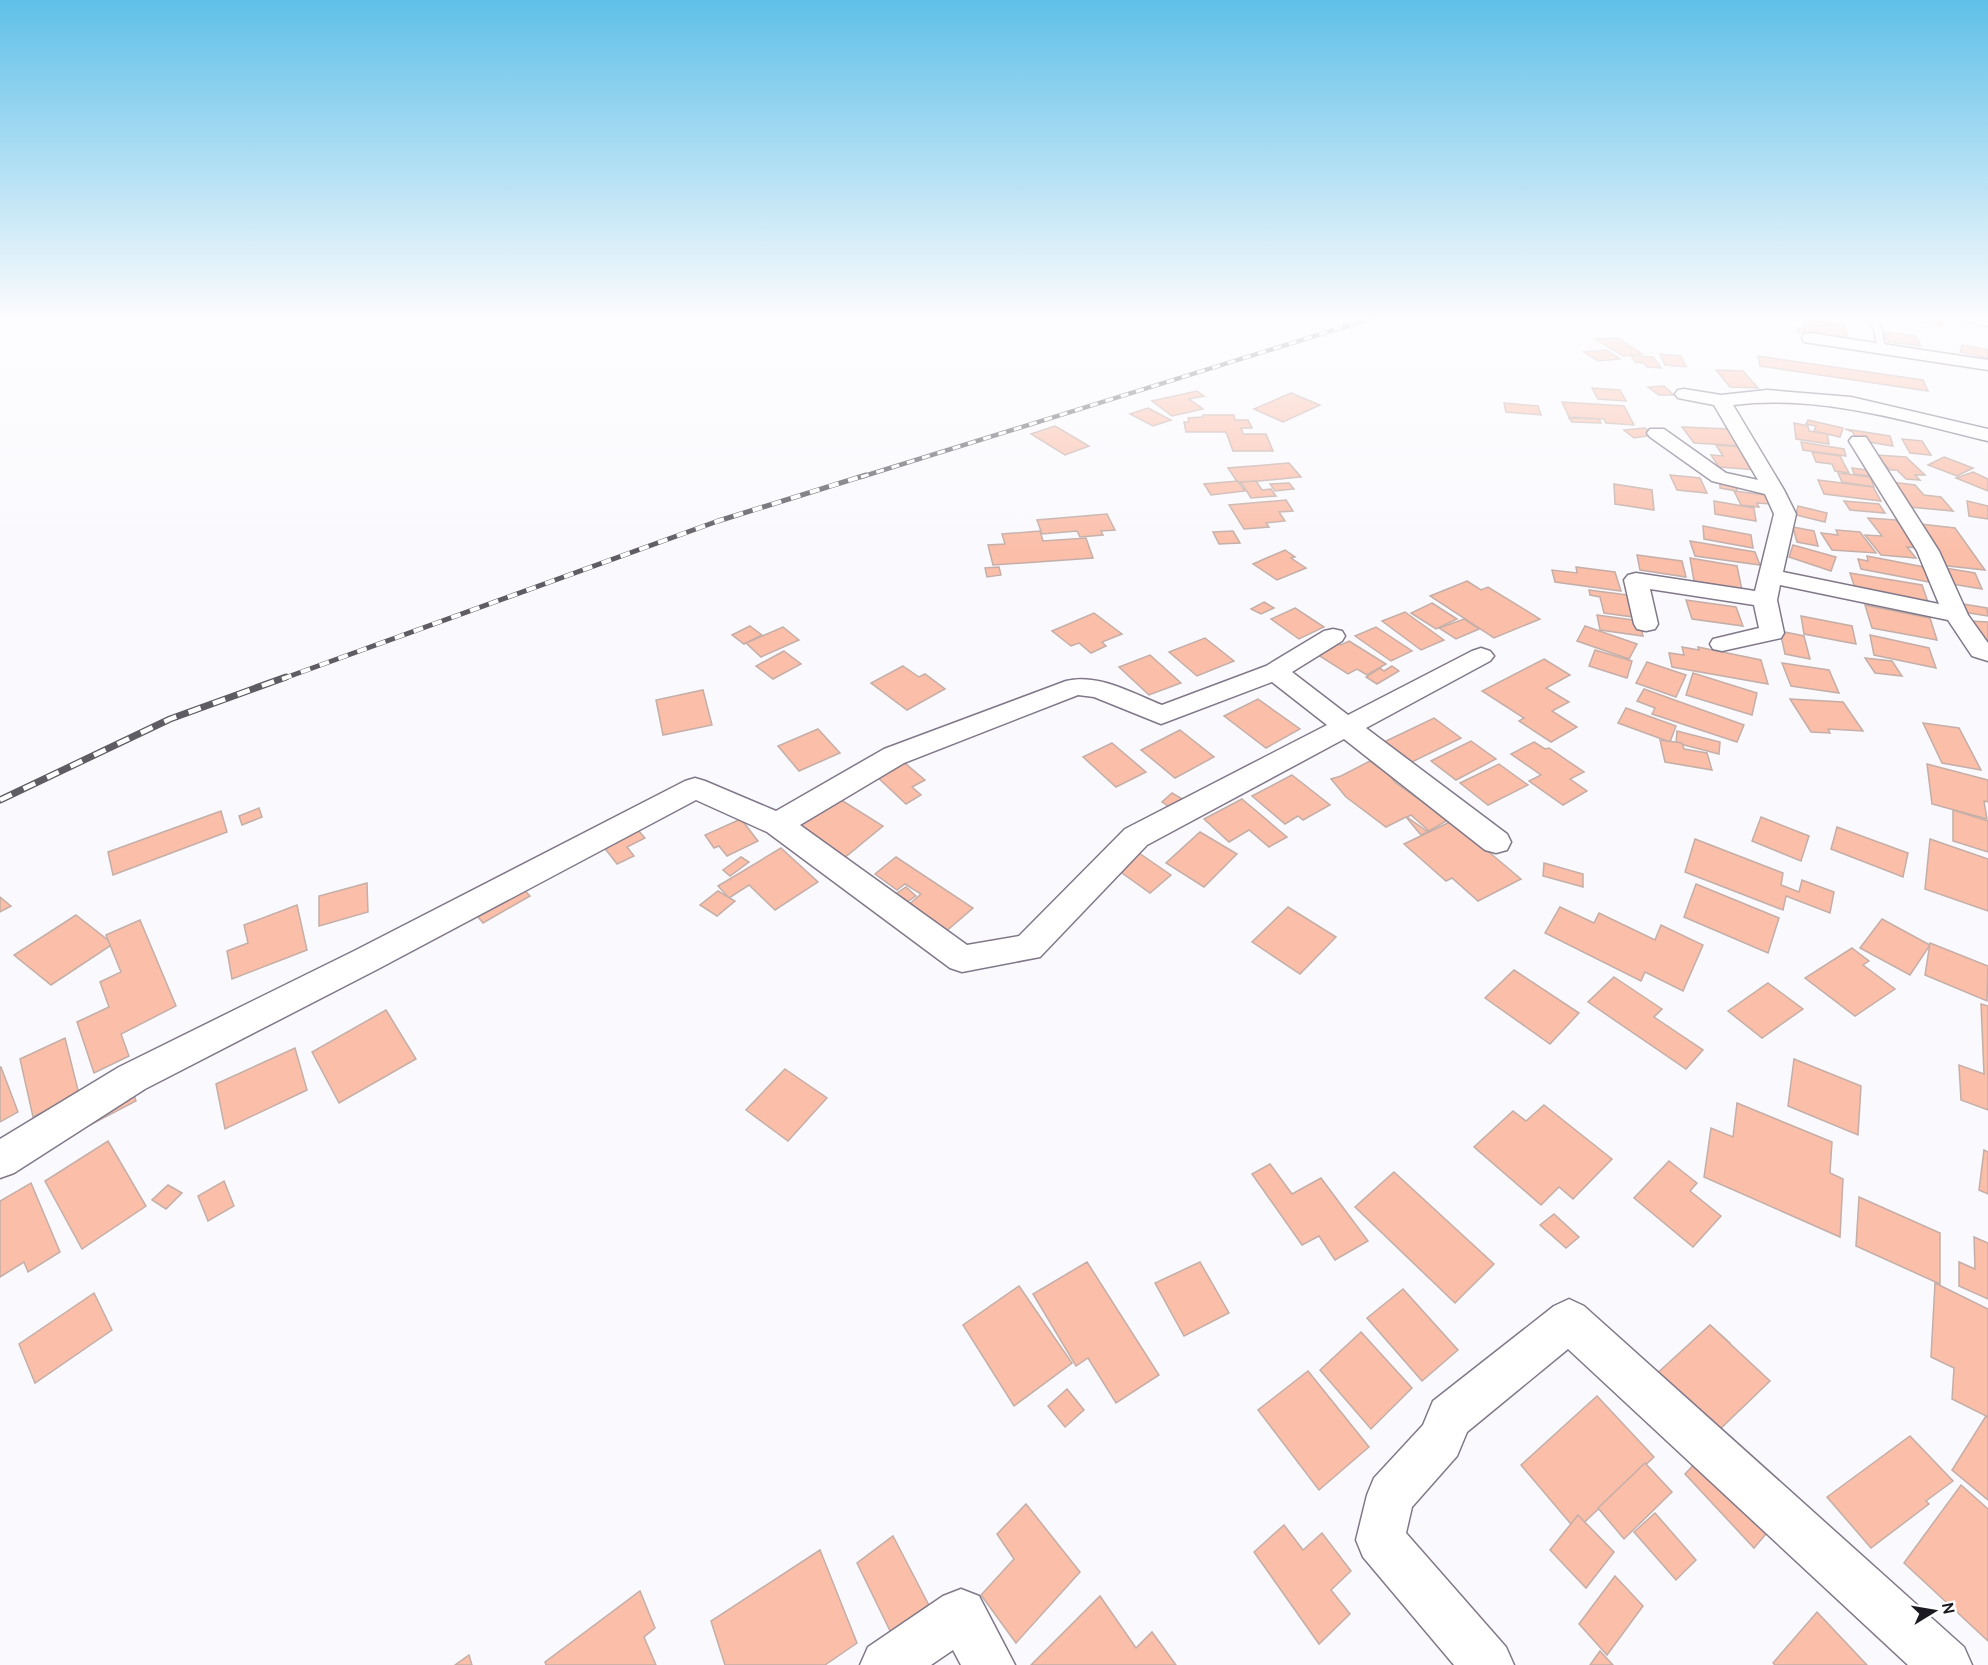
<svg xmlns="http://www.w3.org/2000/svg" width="1988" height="1665" font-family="Cabin,sans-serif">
  <rect width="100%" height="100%" fill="#faf9fd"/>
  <g fill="#fbbea9" stroke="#c4aea7" stroke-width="1.5">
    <polygon points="1911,316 1944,316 1941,326 1913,320 1914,317"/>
    <polygon points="1811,321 1844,325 1848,339 1798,332 1797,328 1805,329 1803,323 1812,324"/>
    <polygon points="1884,332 1916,336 1921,346 1888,342"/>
    <polygon points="1618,338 1642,354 1623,356 1595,339"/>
    <polygon points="1962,345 1988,350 1988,358 1960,352"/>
    <polygon points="1606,350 1620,359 1598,361 1584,352"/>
    <polygon points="1660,354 1681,356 1686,367 1665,365"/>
    <polygon points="1631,356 1653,357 1661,368 1647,367 1644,363 1635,362"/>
    <polygon points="1758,356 1923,380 1928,391 1760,366"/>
    <polygon points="1716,370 1743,371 1758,388 1730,387"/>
    <polygon points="1664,386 1674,395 1659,395 1648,387"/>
    <polygon points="1592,388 1620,390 1626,401 1598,399"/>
    <polygon points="1197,391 1204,396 1189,399 1203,409 1172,416 1152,401"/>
    <polygon points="1291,393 1320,405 1283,422 1254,409"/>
    <polygon points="1562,402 1624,406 1634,425 1606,423 1604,419 1569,417"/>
    <polygon points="1504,403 1538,406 1541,415 1506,412"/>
    <polygon points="1148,408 1171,420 1153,426 1130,414"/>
    <polygon points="1203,415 1234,415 1235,420 1248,420 1252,428 1241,428 1243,434 1266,434 1273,451 1233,451 1226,432 1186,432 1184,422 1189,422 1188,418 1203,417"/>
    <polygon points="1569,418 1599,419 1601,423 1572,422"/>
    <polygon points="1808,420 1843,428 1840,437 1814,431 1816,426 1806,424"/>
    <polygon points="1794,423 1808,426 1809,431 1827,434 1829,444 1796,439"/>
    <polygon points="1055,426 1089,446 1065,455 1031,434"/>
    <polygon points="1682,427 1730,429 1743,446 1694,443"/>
    <polygon points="1645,428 1654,435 1634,438 1624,430"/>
    <polygon points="1845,429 1890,436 1893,446 1856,440 1853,432"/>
    <polygon points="1902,439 1922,441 1931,455 1910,453"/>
    <polygon points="1801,442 1844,449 1846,456 1803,450"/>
    <polygon points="1716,445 1741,447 1757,470 1719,467 1711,455 1723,456"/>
    <polygon points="1812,452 1840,456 1849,473 1835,471 1832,464 1816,462"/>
    <polygon points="1876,455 1906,457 1925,475 1915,475 1920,480 1906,479 1897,470 1890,470"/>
    <polygon points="1944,457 1973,468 1957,476 1928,465"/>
    <polygon points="1289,463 1301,477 1238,483 1228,468"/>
    <polygon points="1852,468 1867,470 1869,476 1854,474"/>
    <polygon points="1973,472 1988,479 1988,491 1956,478"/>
    <polygon points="1838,473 1870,477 1874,487 1842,482"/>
    <polygon points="1670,475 1700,478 1707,493 1677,490"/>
    <polygon points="1720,480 1737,483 1737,491 1720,488"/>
    <polygon points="1818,480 1873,487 1881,501 1824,494"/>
    <polygon points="1238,481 1245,491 1211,495 1204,484"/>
    <polygon points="1256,481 1262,490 1271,489 1276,496 1251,498 1241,482"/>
    <polygon points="1891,482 1915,485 1924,495 1941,497 1953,511 1909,507"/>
    <polygon points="1289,483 1294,489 1275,491 1270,484"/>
    <polygon points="1614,484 1652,490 1654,510 1615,504"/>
    <polygon points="1734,491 1765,495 1770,504 1757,503 1759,507 1741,505"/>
    <polygon points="1286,500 1293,511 1279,512 1285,521 1266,523 1269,527 1244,529 1229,505"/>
    <polygon points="1714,501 1754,508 1756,521 1715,514"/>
    <polygon points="1844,501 1879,504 1885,513 1850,510"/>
    <polygon points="1967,501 1988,506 1988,519 1969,516"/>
    <polygon points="1798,506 1827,513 1825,522 1796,515"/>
    <polygon points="1107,514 1115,530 1101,531 1103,535 1080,537 1077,531 1042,534 1037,520"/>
    <polygon points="1868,518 1896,520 1920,548 1907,547 1916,558 1881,555 1865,535 1882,536"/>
    <polygon points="1912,523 1955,528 1985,570 1939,565"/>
    <polygon points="1703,526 1751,535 1753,548 1704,539"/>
    <polygon points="1793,527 1814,531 1818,546 1797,542"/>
    <polygon points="1836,530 1860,532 1876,553 1832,550 1821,533 1838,535"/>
    <polygon points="1040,531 1043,541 1086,538 1093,558 993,565 988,545 1005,544 1002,534"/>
    <polygon points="1233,531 1240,543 1219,544 1213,532"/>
    <polygon points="1690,541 1755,552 1760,565 1695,556"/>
    <polygon points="1793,545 1836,557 1831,571 1789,557"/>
    <polygon points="1285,550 1295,557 1291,558 1306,568 1277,580 1253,564"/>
    <polygon points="1637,555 1682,561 1686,577 1640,570"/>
    <polygon points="1867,556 1924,567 1929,582 1861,569 1858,559 1868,561"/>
    <polygon points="1690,558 1737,566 1742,590 1694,581"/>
    <polygon points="999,567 1001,575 987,577 985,568"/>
    <polygon points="1576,567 1615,572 1621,591 1555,582 1552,570 1577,573"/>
    <polygon points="1945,568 1975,573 1982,589 1952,584"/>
    <polygon points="1850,573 1922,585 1929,605 1856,591"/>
    <polygon points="1467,581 1481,590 1488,587 1540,619 1494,638 1430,596"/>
    <polygon points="1589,590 1627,595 1633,617 1604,613 1600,597 1590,595"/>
    <polygon points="1686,600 1736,607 1743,626 1692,619"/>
    <polygon points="1264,602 1274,608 1261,614 1251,609"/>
    <polygon points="1432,603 1457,619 1436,629 1411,613"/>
    <polygon points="1957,603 1987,608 1988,616 1963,612"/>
    <polygon points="1865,605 1930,618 1937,640 1872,628"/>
    <polygon points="1295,608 1324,627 1299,639 1271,619"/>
    <polygon points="1405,612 1444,640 1421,650 1382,621"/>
    <polygon points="1094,613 1122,634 1102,642 1106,646 1091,653 1079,643 1071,646 1052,631"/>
    <polygon points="1597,615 1640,621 1643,636 1600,630"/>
    <polygon points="1801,616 1852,626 1856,644 1804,634"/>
    <polygon points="1464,619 1479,629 1456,639 1439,628"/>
    <polygon points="1971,621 1988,622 1988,644"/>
    <polygon points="750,626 762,635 744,644 732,635"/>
    <polygon points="1585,626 1637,644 1629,659 1577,641"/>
    <polygon points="783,627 799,640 761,657 746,643"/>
    <polygon points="1376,627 1412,651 1391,661 1355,636"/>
    <polygon points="1780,631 1804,636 1810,659 1785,654"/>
    <polygon points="1870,635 1929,648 1936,668 1874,655"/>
    <polygon points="1205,638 1234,661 1197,676 1169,652"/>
    <polygon points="1349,641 1386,664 1367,675 1357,669 1348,674 1315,653 1336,642 1341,645"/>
    <polygon points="1682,647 1699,650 1698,647 1761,660 1768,684 1672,667 1669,653 1684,655"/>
    <polygon points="1595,650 1632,661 1627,678 1589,666"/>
    <polygon points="784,651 801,664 773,679 756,666"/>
    <polygon points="1150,655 1181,683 1149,695 1119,667"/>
    <polygon points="1865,658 1892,661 1902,676 1875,673"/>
    <polygon points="1544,659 1570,675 1546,688 1569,702 1552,711 1577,727 1551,742 1519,721 1524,718 1482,691"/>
    <polygon points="1647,662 1686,675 1676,697 1636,683"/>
    <polygon points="1782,663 1829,670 1839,693 1791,686"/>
    <polygon points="903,666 919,677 925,674 945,689 907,710 871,683"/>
    <polygon points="1392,666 1399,671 1377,684 1366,677 1380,668 1384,671"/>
    <polygon points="1693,673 1757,693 1752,715 1686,695"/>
    <polygon points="1644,689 1744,725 1737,742 1652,714 1655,708 1637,701"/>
    <polygon points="703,690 712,725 663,735 656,700"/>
    <polygon points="1258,699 1300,729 1266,748 1224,716"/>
    <polygon points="1790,699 1843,702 1863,731 1828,729 1830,733 1811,732"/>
    <polygon points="1626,708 1676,726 1670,742 1618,723"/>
    <polygon points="1434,718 1461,738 1410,763 1382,743"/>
    <polygon points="1923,723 1959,728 1981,770 1942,763"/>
    <polygon points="818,729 840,753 799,771 778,746"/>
    <polygon points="1180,730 1214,757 1175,778 1141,750"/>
    <polygon points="1677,731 1720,742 1719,754 1676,743"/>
    <polygon points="1660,740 1682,743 1684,749 1707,753 1712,770 1665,762"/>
    <polygon points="1471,741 1496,759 1456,780 1431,761"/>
    <polygon points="1534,742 1545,749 1549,748 1584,772 1570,779 1587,791 1563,805 1529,781 1541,775 1511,754"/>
    <polygon points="1112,743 1146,772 1116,787 1083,757"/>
    <polygon points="900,759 925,780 912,787 921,795 906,804 873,773"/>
    <polygon points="1370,761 1389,775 1396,783 1448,820 1429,831 1411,815 1407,817 1428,832 1421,835 1406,817 1386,827 1346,797 1331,779 1341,776"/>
    <polygon points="1499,764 1528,785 1488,805 1460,783"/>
    <polygon points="1927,764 1988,780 1988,802 1984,801 1987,819 1932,804"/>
    <polygon points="1292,775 1330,805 1303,820 1298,816 1285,824 1252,796"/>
    <polygon points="1172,793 1184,800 1174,810 1162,802"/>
    <polygon points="838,798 883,826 843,859 794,826"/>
    <polygon points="1242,799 1287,837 1269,847 1249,830 1229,842 1204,819"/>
    <polygon points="259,808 262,817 242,825 239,816"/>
    <polygon points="1953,810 1988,821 1988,852 1953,841"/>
    <polygon points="221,811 227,832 113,875 108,852"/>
    <polygon points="1761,817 1809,836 1801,861 1752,841"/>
    <polygon points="741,819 758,841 727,856 719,846 714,848 705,835"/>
    <polygon points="1452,821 1521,879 1478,901 1452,878 1446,881 1404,844"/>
    <polygon points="1837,827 1908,853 1903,877 1831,849"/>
    <polygon points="637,829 645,838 627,847 634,856 617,864 603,846"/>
    <polygon points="1200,832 1237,854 1204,887 1166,863"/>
    <polygon points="1695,839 1783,873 1781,885 1799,892 1802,880 1834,892 1830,913 1786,896 1783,910 1685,872"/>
    <polygon points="1930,839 1988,859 1988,911 1925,889"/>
    <polygon points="781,848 818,882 775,910 749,885 729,898 718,886"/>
    <polygon points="1136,851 1171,875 1150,893 1115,868"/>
    <polygon points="741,857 749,862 730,876 723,870"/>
    <polygon points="896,857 973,908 944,933 906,907 921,894 905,884 897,890 875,874"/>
    <polygon points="1544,863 1583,874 1583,887 1543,876"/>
    <polygon points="367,883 368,912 319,926 319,896"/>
    <polygon points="1696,884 1779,918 1768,953 1684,917"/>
    <polygon points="520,885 530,896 483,923 474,912"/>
    <polygon points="906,887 916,896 901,906 891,897"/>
    <polygon points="718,891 735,901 717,916 700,905"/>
    <polygon points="0,897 11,906 0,912"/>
    <polygon points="297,905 307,950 232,979 227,951 248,943 244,925"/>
    <polygon points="1288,907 1336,937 1300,974 1252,942"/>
    <polygon points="1560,907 1594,923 1599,913 1655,940 1661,925 1703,945 1683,991 1645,972 1641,981 1545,933"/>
    <polygon points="76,915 113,944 51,985 14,955"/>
    <polygon points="1882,919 1930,945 1910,975 1860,948"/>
    <polygon points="140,920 176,1006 121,1034 129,1056 94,1073 77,1022 109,1007 100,982 121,972 106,935"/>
    <polygon points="1930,943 1988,966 1987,1001 1925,975"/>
    <polygon points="1852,948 1869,961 1863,965 1895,989 1855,1016 1805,978"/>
    <polygon points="1514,970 1579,1013 1550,1044 1485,998"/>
    <polygon points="1614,977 1662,1009 1654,1017 1703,1050 1686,1069 1588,1002"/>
    <polygon points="1768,983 1803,1009 1762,1038 1728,1011"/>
    <polygon points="1981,1004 1988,1006 1988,1110 1961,1100 1959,1065 1984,1074"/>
    <polygon points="386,1010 416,1059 339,1103 312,1052"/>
    <polygon points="65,1038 79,1094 33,1117 20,1059"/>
    <polygon points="295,1048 307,1090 225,1129 216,1084"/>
    <polygon points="1794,1059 1861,1086 1858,1135 1788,1106"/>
    <polygon points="1,1067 18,1112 0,1122 0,1067"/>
    <polygon points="785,1069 827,1098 788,1141 746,1110"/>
    <polygon points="131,1087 136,1101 90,1125 85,1112"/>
    <polygon points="1737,1103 1832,1142 1830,1173 1843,1179 1840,1237 1704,1177 1711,1128 1733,1137"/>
    <polygon points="1544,1105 1612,1159 1573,1199 1559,1187 1541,1205 1474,1147 1513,1111 1526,1121"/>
    <polygon points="108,1141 146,1206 82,1249 45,1181"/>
    <polygon points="1984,1150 1988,1152 1988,1194 1979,1190"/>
    <polygon points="1669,1161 1697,1183 1690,1191 1721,1216 1693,1247 1634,1198"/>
    <polygon points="1270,1164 1292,1194 1321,1178 1368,1241 1335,1260 1319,1236 1302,1245 1252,1174"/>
    <polygon points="1394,1172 1494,1264 1455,1303 1355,1207"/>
    <polygon points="224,1181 234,1206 208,1221 198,1196"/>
    <polygon points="31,1183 60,1252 28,1272 24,1262 0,1277 0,1201"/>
    <polygon points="168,1185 182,1193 166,1209 152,1200"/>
    <polygon points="1859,1197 1940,1233 1940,1284 1856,1246"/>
    <polygon points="1554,1214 1579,1237 1566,1248 1540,1225"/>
    <polygon points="1974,1237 1988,1243 1988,1299 1959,1286 1959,1262 1975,1269"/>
    <polygon points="1087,1262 1159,1375 1116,1403 1088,1358 1076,1366 1033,1294"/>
    <polygon points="1200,1262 1229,1313 1184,1336 1155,1283"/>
    <polygon points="1935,1283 1988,1309 1988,1417 1952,1399 1954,1368 1931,1357"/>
    <polygon points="1019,1286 1072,1363 1014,1406 963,1325"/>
    <polygon points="1403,1289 1458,1350 1422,1381 1367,1318"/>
    <polygon points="94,1293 112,1330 35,1383 19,1344"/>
    <polygon points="1710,1325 1730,1343 1714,1358 1695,1339"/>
    <polygon points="1710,1325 1770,1381 1711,1438 1652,1378"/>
    <polygon points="1361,1332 1412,1388 1371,1429 1320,1370"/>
    <polygon points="1308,1371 1369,1447 1319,1490 1258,1410"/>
    <polygon points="1067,1389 1084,1410 1065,1427 1048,1406"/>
    <polygon points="1597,1396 1654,1457 1576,1530 1521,1465"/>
    <polygon points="1986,1416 1988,1418 1988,1500 1952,1470"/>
    <polygon points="1910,1436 1953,1481 1926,1501 1929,1504 1871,1548 1827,1497"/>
    <polygon points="1702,1456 1771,1528 1754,1548 1685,1474"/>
    <polygon points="1645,1463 1672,1492 1624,1539 1598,1508"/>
    <polygon points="1961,1485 1988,1509 1988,1641 1904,1563"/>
    <polygon points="1026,1504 1080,1572 1016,1643 981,1595 1014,1559 997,1534"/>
    <polygon points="1655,1513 1696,1560 1676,1580 1634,1532"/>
    <polygon points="1578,1515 1614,1552 1586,1588 1550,1550"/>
    <polygon points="1284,1525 1303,1550 1322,1533 1351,1571 1331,1590 1350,1614 1319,1644 1254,1552"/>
    <polygon points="893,1536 933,1613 896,1643 857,1563"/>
    <polygon points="820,1550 857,1643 825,1665 725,1665 711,1621"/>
    <polygon points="1615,1576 1643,1606 1607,1655 1579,1624"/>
    <polygon points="640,1591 655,1628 644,1637 656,1665 546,1665 545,1662"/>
    <polygon points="1100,1596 1136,1648 1152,1632 1176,1665 1031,1665"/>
    <polygon points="1817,1612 1867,1665 1775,1665 1773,1663"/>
    <polygon points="1600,1651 1613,1665 1590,1665"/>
    <polygon points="469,1655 472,1665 455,1665"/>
  </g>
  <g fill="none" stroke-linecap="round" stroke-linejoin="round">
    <g stroke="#807889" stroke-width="3">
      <polygon id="lane" points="1866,316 1874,316 1882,330 1885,350 1878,348 1874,330"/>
    </g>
    <g stroke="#807889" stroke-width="3">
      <g id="street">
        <polygon points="1988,316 1988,326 1959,320 1957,317"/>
        <polygon points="1810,333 1988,360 1988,370 1804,342 1802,338 1804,334"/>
        <path d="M 1684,389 L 1721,395 L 1767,390 L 1851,397 L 1988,429 L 1988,441 C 1905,421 1819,394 1733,405 L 1784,490 L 1796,514 L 1783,572 L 1939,604 L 1917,551 L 1849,441 L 1852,437 L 1866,437 L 1939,551 L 1968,615 L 1988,643 L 1988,661 L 1972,656 L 1948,620 L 1780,585 L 1777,600 L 1784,633 L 1781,638 L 1722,651 L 1713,649 L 1710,644 L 1713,639 L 1759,628 L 1754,605 L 1650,589 L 1658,624 L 1655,629 L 1646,631 L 1637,629 L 1634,624 L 1624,580 L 1628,575 L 1636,573 L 1755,591 L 1774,514 L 1765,494 L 1712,481 L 1650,437 L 1647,433 L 1650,429 L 1664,429 L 1726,473 L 1758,480 L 1714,405 L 1678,398 L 1675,394 L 1678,390 Z"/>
        <path d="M 1333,629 L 1342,631 L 1345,636 L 1342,641 L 1292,672 L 1348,715 L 1472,651 L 1481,648 L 1490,651 L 1494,656 L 1490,661 L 1366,728 L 1507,834 L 1511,842 L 1507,850 L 1496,853 L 1485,850 L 1344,739 L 1147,845 L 1040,957 L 962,972 L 950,968 L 767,832 L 696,800 L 378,969 L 145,1089 L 14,1173 L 0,1178 L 0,1139 L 119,1067 L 354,951 L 685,781 L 695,778 L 705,781 L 776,811 L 884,749 L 1066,681 C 1098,673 1132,693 1162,705 L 1266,666 L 1324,631 ZM 1272,682 L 1327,725 L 1125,829 L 1019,936 L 967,945 L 800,825 L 904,763 L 1078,695 L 1094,697 L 1161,724 Z"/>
        <polygon points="1569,1299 1584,1306 1964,1647 1972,1665 1908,1665 1568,1349 1467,1432 1457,1456 1412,1507 1406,1533 1506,1647 1514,1665 1454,1665 1363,1557 1356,1540 1367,1495 1374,1478 1423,1425 1433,1401 1554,1306"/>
        <polygon points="961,1589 979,1596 1015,1665 961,1665 953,1650 931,1665 860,1665 868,1647 943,1596"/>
      </g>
    </g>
    <use href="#lane" fill="#fff" fill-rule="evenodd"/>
    <use href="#street" fill="#fff" fill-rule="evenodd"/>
    <g stroke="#5f5d63" stroke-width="4.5">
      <polyline id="rail-far2" points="861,477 1379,316"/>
    </g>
    <g stroke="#5f5d63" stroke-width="5">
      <polyline id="rail-far1" points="282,679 718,521 866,475"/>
    </g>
    <g stroke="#5f5d63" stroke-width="7">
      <polyline id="rail" points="0,800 170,719 286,677"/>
    </g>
    <use href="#rail-far2" stroke="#fff" stroke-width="3" stroke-dasharray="8" stroke-linecap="butt"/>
    <use href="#rail-far1" stroke="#fff" stroke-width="4" stroke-dasharray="10" stroke-linecap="butt"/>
    <use href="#rail" stroke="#fff" stroke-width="4.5" stroke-dasharray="13" stroke-linecap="butt"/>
  </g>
  <linearGradient id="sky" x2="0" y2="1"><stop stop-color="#5fc0e8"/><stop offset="0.58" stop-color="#fdfcfe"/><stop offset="1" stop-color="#fdfcfe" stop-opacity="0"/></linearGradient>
  <rect width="1988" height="549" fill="url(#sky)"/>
  <g transform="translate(1934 1611) rotate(79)" stroke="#ffffff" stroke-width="4.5" paint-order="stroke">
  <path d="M0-4.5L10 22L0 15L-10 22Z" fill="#1c1920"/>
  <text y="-9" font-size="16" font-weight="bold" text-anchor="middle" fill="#1c1920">N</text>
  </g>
</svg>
